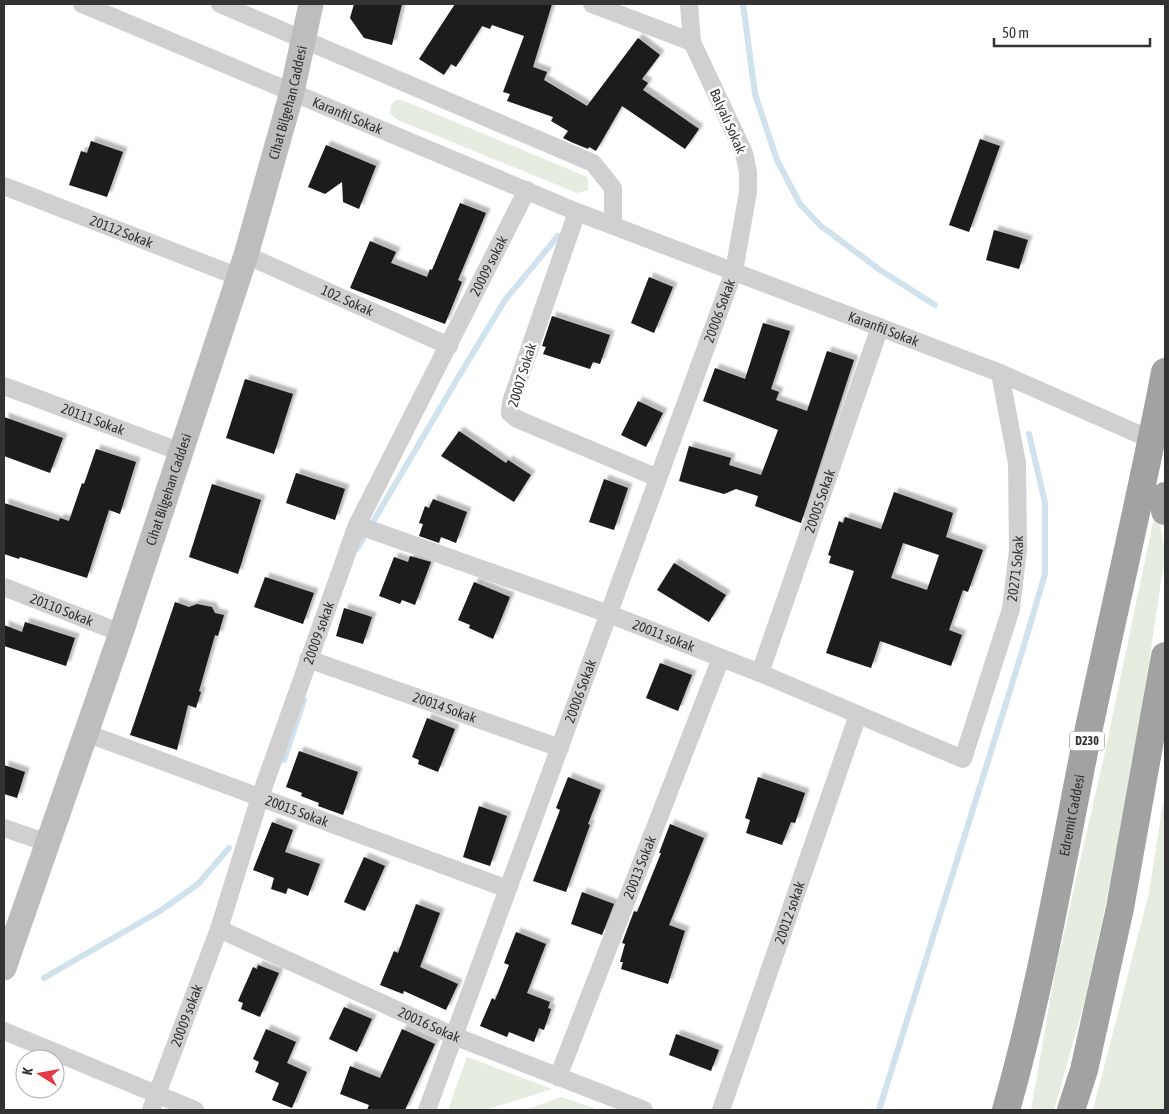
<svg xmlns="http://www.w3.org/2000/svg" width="1169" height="1114" font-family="'Asap Condensed',sans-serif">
  <defs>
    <filter id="shadow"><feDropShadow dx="4.5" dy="-4.5" stdDeviation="1" flood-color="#0004"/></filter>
  </defs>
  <rect width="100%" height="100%" fill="#fff"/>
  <g fill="#e6ecdf">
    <polygon points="395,100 402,100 585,176 588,178 588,190 577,193 398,120 390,114 391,105"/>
    <polygon points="1157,503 1165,555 1142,709 1111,879 1085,1000 1054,1110 1031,1110 1055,972 1105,752"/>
    <polygon points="1163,803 1165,806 1165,1110 1093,1110 1149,893"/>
    <polygon points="467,1057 552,1089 486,1110 448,1110"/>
    <polygon points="561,1097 594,1108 593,1110 525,1110"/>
  </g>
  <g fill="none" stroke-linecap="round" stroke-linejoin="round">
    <g stroke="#cfe2ee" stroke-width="6">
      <polyline points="743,4 755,94 777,160 800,204 821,226 880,270 935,305"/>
      <polyline points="357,549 459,376 505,300 558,236"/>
      <polyline points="284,760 304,700"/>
      <polyline points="44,978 160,911 198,884 229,848"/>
      <polyline points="879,1110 1022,652 1045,574 1045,503 1029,434"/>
    </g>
  </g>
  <g fill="#1a1a1a" fill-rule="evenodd" filter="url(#shadow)">
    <polygon points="354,4 402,4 392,45 364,38 350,18"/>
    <polygon points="455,4 552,4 533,67 547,72 544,80 587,106 638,38 660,55 642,79 648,83 643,90 699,129 685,149 622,106 596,151 589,147 588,149 571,142 563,138 568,131 551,121 553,117 507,101 510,94 503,92 524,36 492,25 490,29 482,26 456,67 451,64 444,75 419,59"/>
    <polygon points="980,139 1000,146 969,232 949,225"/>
    <polygon points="91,141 123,152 107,197 69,185 81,151 87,153"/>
    <polygon points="326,145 376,166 359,209 343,202 342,182 325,194 308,187"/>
    <polygon points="460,203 486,213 458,280 462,282 445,324 350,288 370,241 396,252 391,263 427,277 430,269 432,270"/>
    <polygon points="994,230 1028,240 1019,269 986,260"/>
    <polygon points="649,277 673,287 654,333 631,323"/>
    <polygon points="552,316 610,335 600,364 593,362 590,369 543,354 546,347 542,346"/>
    <polygon points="763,323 790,331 771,389 779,392 776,400 807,411 827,351 854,360 801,523 755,506 758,496 736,489 724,494 679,481 689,446 731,458 729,465 761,475 778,430 703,401 715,368 745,379"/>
    <polygon points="245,379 293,394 274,454 226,438"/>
    <polygon points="638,401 663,413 646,447 621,435"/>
    <polygon points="4,417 63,438 50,473 4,456"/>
    <polygon points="459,431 506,463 508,460 531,475 514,502 441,456"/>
    <polygon points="96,449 136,462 120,514 109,510 87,578 20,557 19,559 4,554 4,503 59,521 60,518 69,521 82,483 84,484"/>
    <polygon points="296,473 345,489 335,520 286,503"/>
    <polygon points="604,479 628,488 614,530 589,522"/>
    <polygon points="212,484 261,500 238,574 189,557"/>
    <path d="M 894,492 L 953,513 L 946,537 L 983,550 L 968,592 L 963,590 L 949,630 L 962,635 L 951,666 L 880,641 L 871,668 L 826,653 L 854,571 L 829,563 L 831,556 L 828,555 L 839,521 L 843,523 L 845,517 L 881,529 ZM 903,543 L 939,555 L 927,590 L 891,578 Z"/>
    <polygon points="433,499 467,512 456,543 441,537 439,543 419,536 423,524 419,523 425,506 429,508"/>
    <polygon points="410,556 431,562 415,605 402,600 400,604 379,596 394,557 408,562"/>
    <polygon points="674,563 726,595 709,622 657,590"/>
    <polygon points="265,577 314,593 303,624 254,607"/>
    <polygon points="474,582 510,597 493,639 469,628 470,625 458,620"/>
    <polygon points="175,602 189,607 197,604 212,607 215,613 224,615 218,636 215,635 199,691 201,692 196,708 188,705 177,750 130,735"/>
    <polygon points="344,608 372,617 363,644 336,636"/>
    <polygon points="25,622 75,638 66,666 4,646 4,625 22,632"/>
    <polygon points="660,663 692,675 678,711 646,698"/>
    <polygon points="427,718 455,729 438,772 418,764 419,760 412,757"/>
    <polygon points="299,751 358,772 343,815 318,806 319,803 301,796 302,793 286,787"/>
    <polygon points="4,765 25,772 17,798 4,794"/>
    <polygon points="568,777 601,790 588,824 590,825 566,892 533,881 560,810 556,808"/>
    <polygon points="758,777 805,793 795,823 791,822 782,845 746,833 750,820 745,818"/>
    <polygon points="479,806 507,816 490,866 463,857"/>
    <polygon points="272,822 293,830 285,852 320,864 308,896 288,888 286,894 271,889 274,878 253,870"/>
    <polygon points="670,824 704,838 669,925 685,931 668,984 621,969 623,962 620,962 625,944 622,943 634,911 637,912 661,853 659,853"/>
    <polygon points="364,857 385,866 365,911 344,902"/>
    <polygon points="582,892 614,904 602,935 571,924"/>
    <polygon points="416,904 440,913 420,967 458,984 446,1010 404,991 403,994 380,985 394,951 398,953"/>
    <polygon points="516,932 546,944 527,993 550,1002 548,1008 551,1009 544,1030 539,1028 534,1042 509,1032 507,1037 480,1026 492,998 495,1000 509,965 504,963"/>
    <polygon points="258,965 279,973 260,1017 241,1009 243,1003 238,1001 253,967 257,969"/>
    <polygon points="344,1007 372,1019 357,1052 329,1039"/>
    <polygon points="266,1029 296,1042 287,1063 307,1072 292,1108 272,1100 279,1083 255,1072 259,1062 253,1059"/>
    <polygon points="402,1029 435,1044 405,1110 367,1110 369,1105 340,1094 350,1066 380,1078"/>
    <polygon points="676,1034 719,1050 711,1071 669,1055"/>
  </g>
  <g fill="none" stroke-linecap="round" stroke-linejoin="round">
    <g stroke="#d0d0d0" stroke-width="18">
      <path id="s1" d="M 82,4 L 577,212 L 1000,373 L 1152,440"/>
      <polyline points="220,4 593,163 613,188 613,225"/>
      <polyline points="592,4 692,42"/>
      <path id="s2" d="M 4,186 L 239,277"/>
      <polyline points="577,212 511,402 510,413 517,419 658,478"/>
      <path id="s3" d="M 246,255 L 449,346"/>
      <path id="s4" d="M 4,386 L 181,452"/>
      <path id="s5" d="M 357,525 L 609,614 L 760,673 L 963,759 L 1011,609 L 1018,550 L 1017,463 L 1000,373"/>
      <path id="s6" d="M 4,587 L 121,633"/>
      <path id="s7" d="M 308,659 L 560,748"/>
      <path id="s8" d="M 760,673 L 880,327"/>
      <path id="s9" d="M 86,733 L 508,889"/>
      <polyline points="4,828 48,843"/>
      <path id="s10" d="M 219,929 L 454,1036 L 644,1110"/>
      <polyline points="4,1031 195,1110"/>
      <path id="s11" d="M 558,1077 L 721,658"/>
      <path id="s12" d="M 151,1110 L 219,929 L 260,797 L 357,525 L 527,190"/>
      <path id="s13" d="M 427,1110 L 734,271 L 748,192 L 748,172 L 744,153 L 692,42 L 689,4"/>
      <path id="s14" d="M 721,1110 L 858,715"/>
    </g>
    <path stroke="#bdbdbd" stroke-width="25" id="s15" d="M 4,968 L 121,633 L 246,255 L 292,92 L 311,4"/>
    <g stroke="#a2a2a2" stroke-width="28">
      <polyline points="1165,496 1164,505 1165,511"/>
      <path id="s16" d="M 1006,1110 C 1040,991 1061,868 1085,747 C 1111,622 1141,498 1165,372"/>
      <polyline points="1071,1110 1084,1070 1120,908 1165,656"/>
    </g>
  </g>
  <g text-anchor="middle" stroke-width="5" stroke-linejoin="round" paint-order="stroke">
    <rect fill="#fff" stroke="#707070" stroke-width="1" x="1069.5" y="731.5" width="35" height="19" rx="4"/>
    <g font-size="12" font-weight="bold" fill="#333">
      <text x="1087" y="745">D230</text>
    </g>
    <g font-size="14" fill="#333" stroke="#fff">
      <text dy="5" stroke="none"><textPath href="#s15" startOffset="911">Cihat Bilgehan Caddesi</textPath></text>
      <text dy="5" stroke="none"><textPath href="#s1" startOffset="288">Karanfil Sokak</textPath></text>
      <text transform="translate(728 121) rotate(66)" y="5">Balyalı Sokak</text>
      <text dy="5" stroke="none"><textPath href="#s2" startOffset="126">20112 Sokak</textPath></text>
      <text dy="5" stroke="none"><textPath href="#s12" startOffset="911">20009 sokak</textPath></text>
      <text dy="5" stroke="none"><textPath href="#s3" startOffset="111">102. Sokak</textPath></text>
      <text dy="5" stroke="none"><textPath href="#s13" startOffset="851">20006 Sokak</textPath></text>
      <text dy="5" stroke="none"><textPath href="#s1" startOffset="865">Karanfil Sokak</textPath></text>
      <text transform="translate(522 375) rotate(-73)" y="5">20007 Sokak</text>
      <text dy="5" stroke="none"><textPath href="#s4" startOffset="95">20111 Sokak</textPath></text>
      <text dy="5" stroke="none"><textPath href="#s15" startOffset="506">Cihat Bilgehan Caddesi</textPath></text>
      <text dy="5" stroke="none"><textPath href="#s8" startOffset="182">20005 Sokak</textPath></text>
      <text dy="5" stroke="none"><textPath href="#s5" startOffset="848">20271 Sokak</textPath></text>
      <text dy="5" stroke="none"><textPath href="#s6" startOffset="62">20110 Sokak</textPath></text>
      <text dy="5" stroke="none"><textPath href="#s12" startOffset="506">20009 sokak</textPath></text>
      <text dy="5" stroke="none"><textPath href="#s5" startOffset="326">20011 sokak</textPath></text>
      <text dy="5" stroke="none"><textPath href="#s13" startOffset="446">20006 Sokak</textPath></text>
      <text dy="5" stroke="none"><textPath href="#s7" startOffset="145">20014 Sokak</textPath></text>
      <text dy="5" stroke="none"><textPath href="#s9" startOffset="225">20015 Sokak</textPath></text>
      <text dy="5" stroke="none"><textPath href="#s16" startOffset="302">Edremit Caddesi</textPath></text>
      <text dy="5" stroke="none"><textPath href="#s11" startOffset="225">20013 Sokak</textPath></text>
      <text dy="5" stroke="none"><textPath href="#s14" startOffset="209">20012 sokak</textPath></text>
      <text dy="5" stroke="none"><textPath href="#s12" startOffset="101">20009 sokak</textPath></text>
      <text dy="5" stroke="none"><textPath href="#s10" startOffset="231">20016 Sokak</textPath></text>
    </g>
  </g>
  <rect width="1169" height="1114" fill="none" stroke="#333333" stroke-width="10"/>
  <g transform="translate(40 1074) rotate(281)"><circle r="24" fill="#ffffff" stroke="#adadad"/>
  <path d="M0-4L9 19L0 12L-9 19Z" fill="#e63946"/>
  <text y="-8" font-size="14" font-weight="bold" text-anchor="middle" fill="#333333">K</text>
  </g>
  <path d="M994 38v8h156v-8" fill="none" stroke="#333333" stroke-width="2.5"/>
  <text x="1002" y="38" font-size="15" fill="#333333" stroke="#ffffff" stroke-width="4" paint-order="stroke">50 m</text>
</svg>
